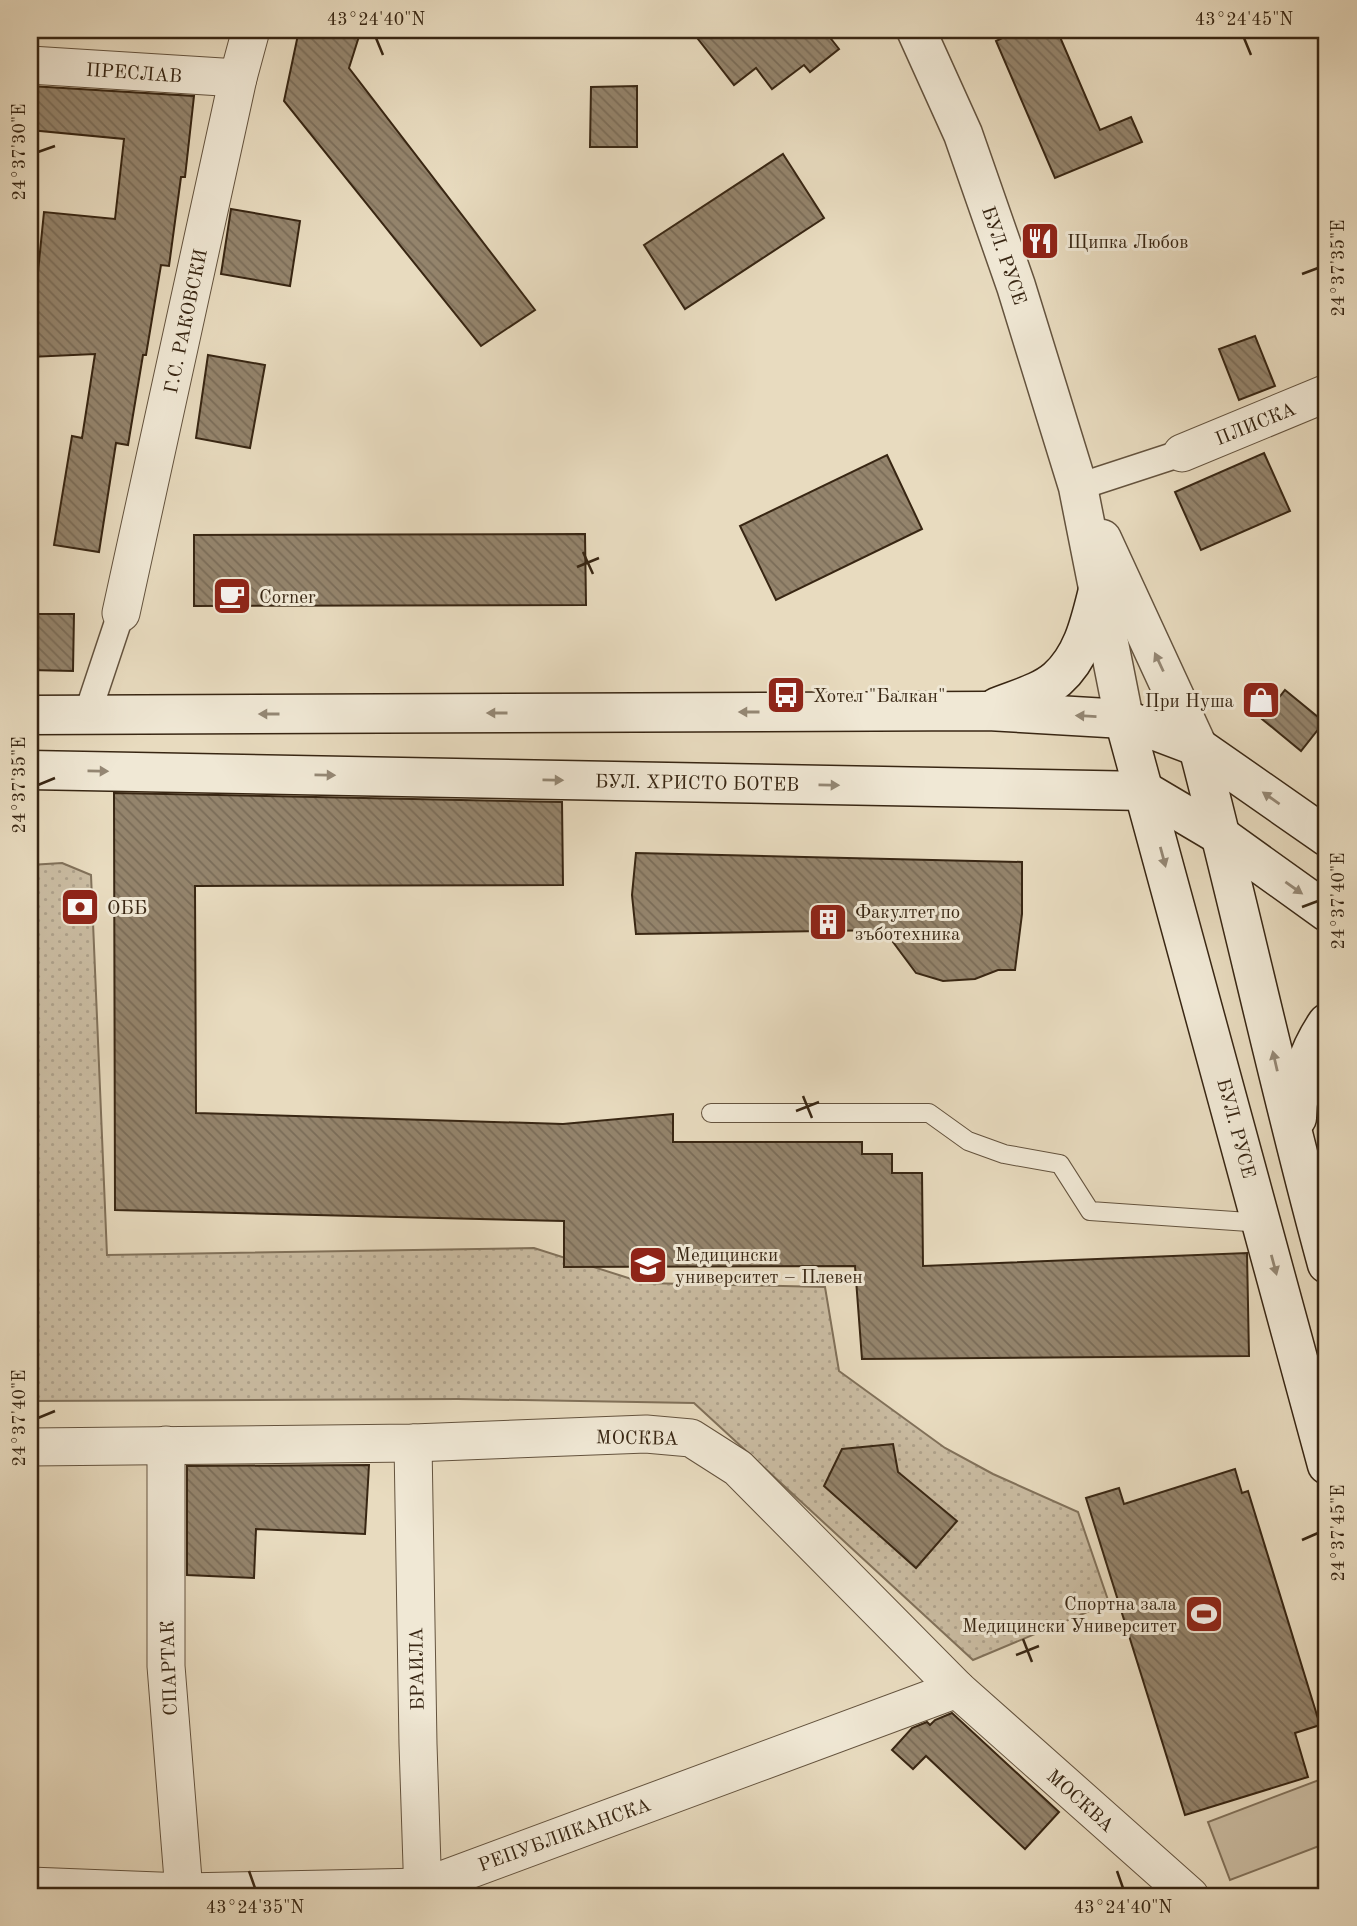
<svg xmlns="http://www.w3.org/2000/svg" width="1357" height="1926" font-family="'Old Standard TT',serif">
  <defs>
    <pattern id="park-dots" width="8" height="8" patternUnits="userSpaceOnUse" patternTransform="scale(1.75)"><rect width="8" height="8" fill="#cabca2"/><path d="M2 2h.1M6 6h.1" fill="none" stroke="#aea18b" stroke-width="1.8" stroke-linecap="round"/></pattern>
    <pattern id="building-back-hatch" width="6" height="6" patternUnits="userSpaceOnUse" patternTransform="scale(1.75)"><rect width="6" height="6" fill="#94846c"/><path d="M-1 5l2 2M0 0l6 6M5-1l2 2" fill="none" stroke="#7a6c58"/></pattern>
  </defs>
  <rect width="100%" height="100%" fill="#e8dbbf"/>
  <filter id="stains"><feTurbulence type="fractalNoise" baseFrequency=".00286" numOctaves="4"/><feColorMatrix values="0 0 0 0 .2 0 0 0 0 .09 0 0 0 0 .02 0 0 0 .5 -.17"/></filter>
  <radialGradient id="worn" r=".72"><stop offset=".6" stop-color="#630" stop-opacity="0"/><stop offset="1" stop-color="#630" stop-opacity=".3"/></radialGradient>
  <polygon fill="url(#park-dots)" stroke="#81715a" stroke-width="2" points="62,863 91,875 107,1255 534,1248 644,1283 825,1287 839,1371 945,1448 993,1474 1078,1512 1109,1603 973,1660 694,1403 458,1399 30,1401 30,865"/>
  <polygon fill="#cabca2" stroke="#81715a" stroke-width="2" points="1327,1777 1327,1843 1230,1880 1208,1822"/>
  <g fill="url(#building-back-hatch)" stroke="#382613" stroke-width="2">
    <polygon points="299,30 361,30 349,68 535,310 481,346 284,101"/>
    <polygon points="691,30 824,30 839,49 810,72 804,65 772,89 756,68 734,85"/>
    <polygon points="1019,30 1057,30 1100,130 1131,117 1142,142 1055,178 996,41"/>
    <polygon points="30,86 194,96 185,177 181,177 169,266 161,265 146,355 143,355 128,445 116,443 99,552 54,545 72,436 82,438 95,354 30,357 30,301 35,301 44,212 115,219 124,139 30,130"/>
    <polygon points="637,86 637,147 590,147 591,87"/>
    <polygon points="783,154 824,218 685,309 644,245"/>
    <polygon points="231,209 300,221 290,286 221,274"/>
    <polygon points="1255,336 1275,386 1239,400 1219,349"/>
    <polygon points="208,355 265,365 250,448 196,438"/>
    <polygon points="1264,453 1290,511 1201,550 1175,492"/>
    <polygon points="887,455 922,529 776,600 740,526"/>
    <polygon points="585,534 586,605 194,606 194,535"/>
    <polygon points="30,614 74,614 73,671 30,670"/>
    <polygon points="1285,690 1324,722 1301,751 1262,719"/>
    <polygon points="114,793 562,802 563,885 195,886 196,1113 563,1124 673,1114 673,1142 862,1142 862,1154 892,1154 892,1173 922,1173 923,1266 1247,1253 1249,1356 862,1359 855,1266 564,1267 564,1221 115,1210"/>
    <polygon points="636,853 1022,862 1022,914 1015,970 998,970 975,979 943,981 916,973 884,930 636,934 632,895"/>
    <polygon points="893,1444 898,1472 957,1521 916,1568 824,1486 842,1449"/>
    <polygon points="369,1465 365,1534 256,1529 254,1578 187,1575 187,1466"/>
    <polygon points="1235,1469 1242,1493 1248,1491 1320,1725 1295,1733 1308,1777 1185,1815 1086,1498 1119,1488 1124,1504"/>
    <polygon points="952,1713 1059,1812 1025,1849 926,1756 913,1769 892,1750 912,1728 927,1722 930,1725 935,1720"/>
  </g>
  <g fill="none" stroke-linecap="round" stroke-linejoin="round">
    <g stroke="#64533e" stroke-width="20">
      <polyline id="service" points="711,1113 929,1113 968,1141 1004,1154 1060,1164 1090,1211 1263,1223"/>
    </g>
    <g stroke="#64533e" stroke-width="29">
      <g id="pedestrian">
        <polyline points="1078,487 1182,453"/>
        <polyline points="87,715 121,613"/>
      </g>
    </g>
    <g stroke="#64533e" stroke-width="39">
      <g id="minor">
        <polyline points="30,65 238,78"/>
        <polyline points="1182,453 1327,393"/>
        <polyline points="121,613 238,78 251,30"/>
        <polyline points="413,1443 418,1744 423,1896"/>
        <polyline points="166,1445 166,1666 184,1892"/>
        <polyline points="30,1447 413,1443 646,1434 691,1438 738,1468 957,1689 1190,1896"/>
        <polyline points="30,1886 184,1892 423,1887 957,1689"/>
      </g>
    </g>
    <g stroke="#64533e" stroke-width="41">
      <g id="tertiary">
        <polyline points="916,30 963,134 1016,286 1078,487 1124,719"/>
        <polyline points="1102,539 1198,747"/>
      </g>
    </g>
    <g stroke="#382613" stroke-width="41">
      <g id="secondary">
        <path d="M 997,707 C 1016,699 1041,693 1057,679 C 1083,656 1090,622 1098,590"/>
        <polyline points="30,715 988,711 1124,719 1198,747 1327,837"/>
        <polyline points="1124,719 1327,1465"/>
        <path d="M 1198,747 C 1243,919 1280,1093 1327,1264"/>
        <polyline points="30,770 1145,791 1221,836 1327,912"/>
        <path d="M 1297,1118 C 1298,1082 1307,1052 1327,1023"/>
      </g>
    </g>
    <use href="#service" stroke="#f0e8d5" stroke-width="18"/>
    <use href="#pedestrian" stroke="#f0e8d5" stroke-width="26"/>
    <use href="#minor" stroke="#f0e8d5" stroke-width="37"/>
    <use href="#tertiary" stroke="#f0e8d5" stroke-width="38"/>
    <use href="#secondary" stroke="#f0e8d5" stroke-width="38"/>
  </g>
  <defs><path id="oneway-solid" d="M-6-.8H1V-3.2L6.5 0L1 3.2V.8H-6Z" transform="scale(1.75)"/></defs>
  <g fill="#948774">
    <use href="#oneway-solid" transform="translate(1159 662) rotate(-115)"/>
    <use href="#oneway-solid" transform="translate(749 712) rotate(180)"/>
    <use href="#oneway-solid" transform="translate(497 713) rotate(180)"/>
    <use href="#oneway-solid" transform="translate(269 714) rotate(180)"/>
    <use href="#oneway-solid" transform="translate(1086 716) rotate(-177)"/>
    <use href="#oneway-solid" transform="translate(98 771) rotate(1)"/>
    <use href="#oneway-solid" transform="translate(325 775) rotate(1)"/>
    <use href="#oneway-solid" transform="translate(553 780) rotate(1)"/>
    <use href="#oneway-solid" transform="translate(829 785) rotate(1)"/>
    <use href="#oneway-solid" transform="translate(1271 798) rotate(-145)"/>
    <use href="#oneway-solid" transform="translate(1163 857) rotate(75)"/>
    <use href="#oneway-solid" transform="translate(1294 888) rotate(35)"/>
    <use href="#oneway-solid" transform="translate(1275 1061) rotate(-103)"/>
    <use href="#oneway-solid" transform="translate(1274 1265) rotate(75)"/>
  </g>
  <path fill="none" stroke="#382613" stroke-width="2.5" d="M 376,38 L 383,55M 1244,38 L 1251,55M 38,152 L 55,146M 1302,274 L 1318,268M 583,552 L 593,574M 577,567 L 599,558M 38,785 L 55,778M 1302,907 L 1318,901M 803,1096 L 812,1118M 796,1111 L 819,1102M 38,1418 L 55,1411M 1302,1540 L 1318,1533M 1023,1639 L 1032,1662M 1016,1655 L 1039,1646M 249,1871 L 255,1888M 1117,1871 L 1123,1888"/>
  <defs>
    <g id="restaurant-square" transform="scale(2.0125)"><rect x="-9" y="-9" width="18" height="18" rx="4" fill="#8f2418" stroke="#f0e8d5"/><path d="M-5-6h1v4h1v-4h1v4h1v-4h1v5L-1.5 .5V6h-2V.5L-5-1ZM5-6V6H3V1.5H1.5Q1.5-4 5-6Z" fill="#fff"/></g>
    <g id="cafe-square" transform="scale(2.0125)"><rect x="-9" y="-9" width="18" height="18" rx="4" fill="#8f2418" stroke="#f0e8d5"/><path d="M-5.5-4.5H6V0H3Q3 3.5 0 3.5H-2.5Q-5.5 3.5-5.5 0ZM3-3.2v2h1.7v-2ZM-6 4.5H4V6H-6Z" fill="#fff"/></g>
    <g id="bus-square" transform="scale(2.0125)"><rect x="-9" y="-9" width="18" height="18" rx="4" fill="#8f2418" stroke="#f0e8d5"/><path d="M-5-6H5V4H4V6H2V4H-2V6H-4V4H-5ZM-3.5-4V0h7V-4ZM-3.5 1.2v1.5H-2V1.2ZM2 1.2v1.5H3.5V1.2Z" fill="#fff"/></g>
    <g id="shop-square" transform="scale(2.0125)"><rect x="-9" y="-9" width="18" height="18" rx="4" fill="#8f2418" stroke="#f0e8d5"/><path d="M-5-2.5h2.3a2.7 3.5 0 0 1 5.4 0H5L5.5 6h-11ZM-1.5-2.5h3a1.5 2.3 0 0 0-3 0Z" fill="#fff"/></g>
    <g id="bank-square" transform="scale(2.0125)"><rect x="-9" y="-9" width="18" height="18" rx="4" fill="#8f2418" stroke="#f0e8d5"/><path d="M-6-4H6V4H-6ZM0-2.3a2.3 2.3 0 1 0 0 4.6a2.3 2.3 0 1 0 0-4.6Z" fill="#fff"/></g>
    <g id="building-square" transform="scale(2.0125)"><rect x="-9" y="-9" width="18" height="18" rx="4" fill="#8f2418" stroke="#f0e8d5"/><path d="M-4-6H4V6H1V3H-1V6H-4ZM-2.5-4.3h1.7v1.8h-1.7ZM.8-4.3h1.7v1.8H.8ZM-2.5-1h1.7V.8h-1.7ZM.8-1h1.7V.8H.8Z" fill="#fff"/></g>
    <g id="university-square" transform="scale(2.0125)"><rect x="-9" y="-9" width="18" height="18" rx="4" fill="#8f2418" stroke="#f0e8d5"/><path d="M0-5L7-2L0 1L-7-2ZM-4 1L0 2.5L4 1V4Q0 6-4 4Z" fill="#fff"/></g>
    <g id="stadium-square" transform="scale(2.0125)"><rect x="-9" y="-9" width="18" height="18" rx="4" fill="#8f2418" stroke="#f0e8d5"/><path d="M0-5a6.5 5 0 1 0 0 10a6.5 5 0 1 0 0-10ZM-3.5-1.8h7v3.6h-7Z" fill="#fff"/></g>
  </defs>
  <g fill-rule="evenodd">
    <use href="#restaurant-square" x="1040" y="241"/>
    <use href="#cafe-square" x="232" y="596"/>
    <use href="#bus-square" x="786" y="695"/>
    <use href="#shop-square" x="1261" y="700"/>
    <use href="#bank-square" x="80" y="907"/>
    <use href="#building-square" x="828" y="922"/>
    <use href="#university-square" x="648" y="1265"/>
    <use href="#stadium-square" x="1204" y="1614"/>
  </g>
  <g text-anchor="middle" stroke-width="6" stroke-linejoin="round" paint-order="stroke">
    <g font-size="19" fill="#382613" stroke="#f0e8d5">
      <text transform="translate(134 72) rotate(4)" y="7">ПРЕСЛАВ</text>
      <text transform="translate(1005 255) rotate(71)" y="7">БУЛ. РУСЕ</text>
      <text transform="translate(185 321) rotate(-78)" y="7">Г.С. РАКОВСКИ</text>
      <text transform="translate(1255 423) rotate(-22)" y="7">ПЛИСКА</text>
      <text transform="translate(697 782) rotate(1)" y="7">БУЛ. ХРИСТО БОТЕВ</text>
      <text transform="translate(1237 1128) rotate(75)" y="7">БУЛ. РУСЕ</text>
      <text transform="translate(637 1437) rotate(1)" y="7">МОСКВА</text>
      <text transform="translate(168 1668) rotate(-92)" y="7">СПАРТАК</text>
      <text transform="translate(416 1669) rotate(-91)" y="7">БРАИЛА</text>
      <text transform="translate(1081 1800) rotate(42)" y="7">МОСКВА</text>
      <text transform="translate(564 1834) rotate(-20)" y="7">РЕПУБЛИКАНСКА</text>
    </g>
    <g font-size="19" fill="#382613" stroke="#f0e8d5" text-anchor="start">
      <text x="1067" y="248">Щипка Любов</text>
      <text x="259" y="603">Corner</text>
      <text x="813" y="702">Хотел "Балкан"</text>
      <text x="1234" y="707" text-anchor="end">При Нуша</text>
      <text x="107" y="914">ОББ</text>
      <text x="855" y="918">Факултет по<tspan x="855" dy="22">зъботехника</tspan></text>
      <text x="675" y="1261">Медицински<tspan x="675" dy="22">университет – Плевен</tspan></text>
      <text x="1177" y="1610" text-anchor="end">Спортна зала<tspan x="1177" dy="22">Медицински Университет</tspan></text>
    </g>
  </g>
  <rect width="1357" height="1926" fill="none" stroke="#e8dbbf" stroke-width="77"/>
  <rect x="38" y="38" width="1280" height="1850" fill="none" stroke="#382613" stroke-width="2.5"/>
  <g font-size="18" text-anchor="middle" fill="#382613">
    <text x="376" y="25">43°24'40"N</text>
    <text x="1244" y="25">43°24'45"N</text>
    <text transform="translate(19 152) rotate(-90)" y="6">24°37'30"E</text>
    <text transform="translate(1338 268) rotate(-90)" y="6">24°37'35"E</text>
    <text transform="translate(19 785) rotate(-90)" y="6">24°37'35"E</text>
    <text transform="translate(1338 901) rotate(-90)" y="6">24°37'40"E</text>
    <text transform="translate(19 1418) rotate(-90)" y="6">24°37'40"E</text>
    <text transform="translate(1338 1533) rotate(-90)" y="6">24°37'45"E</text>
    <text x="255" y="1913">43°24'35"N</text>
    <text x="1123" y="1913">43°24'40"N</text>
  </g>
  <rect width="100%" height="100%" filter="url(#stains)"/>
  <rect width="100%" height="100%" fill="url(#worn)"/>
</svg>
